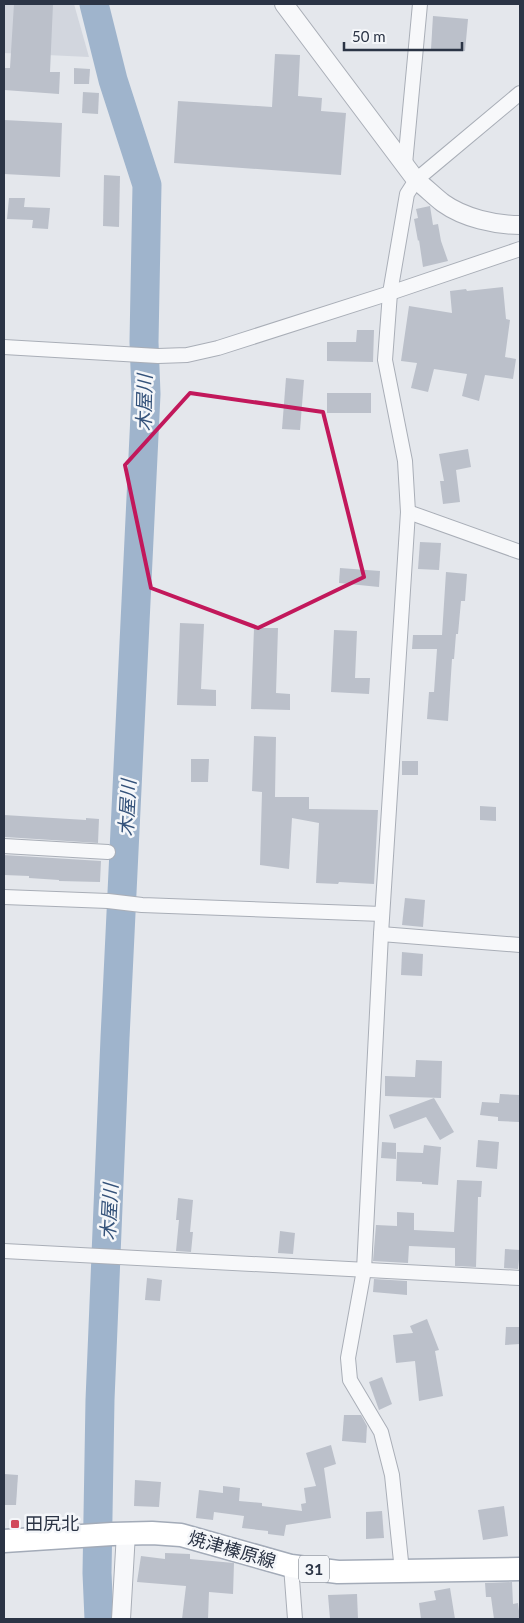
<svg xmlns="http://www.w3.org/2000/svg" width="524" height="1623" font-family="Lato,'Noto Sans JP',sans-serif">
  <rect width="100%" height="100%" fill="#e4e7ec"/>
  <polygon fill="#d2d6de" points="4,4 74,4 89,57 4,53"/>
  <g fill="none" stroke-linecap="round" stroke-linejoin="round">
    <polyline stroke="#9fb4cc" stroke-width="29" points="94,4 113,80 147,185 144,342 146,394 115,1038 100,1400 97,1573 99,1619"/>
  </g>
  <g fill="#bbc0ca">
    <polygon points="14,4 53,4 50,72 60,72 59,94 4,90 4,68 10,68"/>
    <polygon points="433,16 468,19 465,51 431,49"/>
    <polygon points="275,54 300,55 298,96 322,98 321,111 346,113 341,175 174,163 178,101 272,107"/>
    <polygon points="74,68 90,69 89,84 74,84"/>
    <polygon points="83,92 99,93 98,114 82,113"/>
    <polygon points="4,120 62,123 60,177 4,174"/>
    <polygon points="104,175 120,176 119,227 103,226"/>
    <polygon points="9,198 25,198 24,207 50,208 48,229 32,228 33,220 7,219"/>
    <polygon points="430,206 433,225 438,224 441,241 448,261 423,267 419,240 418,241 414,219 418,218 416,209"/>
    <polygon points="503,287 506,319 510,320 505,357 516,359 513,379 485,375 479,401 462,396 467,374 434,369 428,392 411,388 417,363 401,361 409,306 452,313 450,291 466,289 467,291"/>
    <polygon points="357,330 374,330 373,362 327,361 327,342 356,342"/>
    <polygon points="286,378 304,380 300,430 282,429"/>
    <rect x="327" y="393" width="44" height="20"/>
    <polygon points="468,449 471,467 456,470 460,502 443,504 440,481 444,481 439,454"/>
    <polygon points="420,542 441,543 439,570 418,569"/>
    <polygon points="340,568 380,571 379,587 339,583"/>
    <polygon points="446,572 467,574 465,601 461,601 458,634 456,634 454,659 452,659 448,721 427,719 429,692 434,692 437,649 412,649 413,635 442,635"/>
    <polygon points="180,623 204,624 201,689 216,690 216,706 177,705"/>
    <polygon points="254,628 278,628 276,693 290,694 290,710 251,709"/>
    <polygon points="334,630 357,631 355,678 370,678 369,694 331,692"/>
    <polygon points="254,736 276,737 275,797 309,797 309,809 378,810 374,884 339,882 338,884 316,883 319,823 292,818 289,869 260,865 262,792 252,791"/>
    <polygon points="191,759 209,759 208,782 191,782"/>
    <rect x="402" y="761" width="16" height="14"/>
    <polygon points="480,806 496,807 496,821 480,820"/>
    <polygon points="4,815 86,820 86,818 99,819 98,843 5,837 4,836"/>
    <polygon points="4,855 101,861 100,882 59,881 59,880 29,878 29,876 4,875"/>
    <polygon points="405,898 425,900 423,927 402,925"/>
    <polygon points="402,952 423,954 422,976 401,975"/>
    <polygon points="416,1060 442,1061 441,1098 385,1096 385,1076 415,1077"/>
    <polygon points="500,1094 520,1095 519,1122 498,1121 498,1117 480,1115 482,1102 499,1103"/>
    <polygon points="434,1098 454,1132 440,1140 426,1117 394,1129 389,1115"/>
    <polygon points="478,1140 499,1142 497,1169 476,1167"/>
    <polygon points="382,1142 396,1143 396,1159 381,1158"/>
    <polygon points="424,1145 441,1147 438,1185 422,1184 422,1182 396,1181 397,1152 423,1153"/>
    <polygon points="457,1180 482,1181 481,1197 478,1197 476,1267 455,1266 455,1248 409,1246 408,1263 373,1261 376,1225 397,1226 397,1212 414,1213 414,1230 454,1232"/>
    <polygon points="178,1198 193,1200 190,1232 193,1232 191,1252 176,1251 179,1220 176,1220"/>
    <polygon points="280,1231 295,1233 293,1254 278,1253"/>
    <polygon points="505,1249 520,1250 518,1269 504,1268"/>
    <polygon points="147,1278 162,1280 160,1301 145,1300"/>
    <polygon points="374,1279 407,1281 407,1295 373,1292"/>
    <polygon points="427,1319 439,1350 435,1351 443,1396 419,1401 415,1361 396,1363 393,1335 413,1333 410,1326"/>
    <polygon points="506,1327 520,1327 520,1344 505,1345"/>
    <polygon points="382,1377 392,1404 379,1410 369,1382"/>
    <polygon points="344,1415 361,1415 367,1426 366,1443 342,1441"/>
    <polygon points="331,1445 336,1464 324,1468 331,1518 286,1525 284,1536 268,1534 268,1531 242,1528 244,1516 214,1512 213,1520 196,1518 199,1490 223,1493 223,1486 240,1488 239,1501 262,1503 262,1506 302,1511 301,1504 306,1503 304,1488 316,1486 306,1453"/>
    <polygon points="4,1474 18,1475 16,1505 4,1505"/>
    <polygon points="135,1480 161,1482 159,1507 134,1506"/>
    <polygon points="504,1506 508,1536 483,1540 478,1510"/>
    <polygon points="382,1511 384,1538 366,1539 366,1512"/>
    <polygon points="165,1553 190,1554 190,1559 234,1563 233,1594 209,1592 208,1619 182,1619 186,1586 137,1582 141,1556 165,1559"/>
    <polygon points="512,1582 513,1604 518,1603 520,1619 494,1619 491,1597 486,1597 485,1583"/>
    <polygon points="450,1588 455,1619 421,1619 419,1603 436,1600 434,1591"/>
    <polygon points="357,1594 358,1619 330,1619 328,1595"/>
  </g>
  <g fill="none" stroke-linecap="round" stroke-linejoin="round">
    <g stroke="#a9aeb7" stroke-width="16">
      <g id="minor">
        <polyline points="405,164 420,4"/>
        <polyline points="4,347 158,356 187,355 218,348 390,293 520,249"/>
        <polyline points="408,512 520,552"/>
        <polyline points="4,846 108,852"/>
        <polyline points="4,897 108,901 142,905 382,914"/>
        <polyline points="381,934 520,945"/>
        <polyline points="4,1251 520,1278"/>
        <polyline points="291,1566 295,1619"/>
        <polyline points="402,1571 392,1475 381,1432 350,1380 348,1358 364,1270 381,934 408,512 405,461 385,360 390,293 407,194 416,180 520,93"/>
      </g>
    </g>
    <g stroke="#a9aeb7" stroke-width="20">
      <g id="tertiary">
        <path d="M 284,4 L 416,180 C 425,187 434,196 443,203 C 464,218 495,225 520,225"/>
        <polyline points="121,1619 126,1533"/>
      </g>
    </g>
    <g stroke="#a3abb8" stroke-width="25">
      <polyline id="primary" points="4,1541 112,1534 152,1533 181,1535 291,1566 338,1572 520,1569"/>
    </g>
    <use href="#minor" stroke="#f7f8fa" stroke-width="14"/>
    <use href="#tertiary" stroke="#f7f8fa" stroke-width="18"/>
    <use href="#primary" stroke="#fff" stroke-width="22"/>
  </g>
  <path fill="none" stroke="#c2185b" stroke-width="4" stroke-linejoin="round" d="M 190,393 L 323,412 L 364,577 L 258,628 L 151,588 L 125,465 Z"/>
  <rect fill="#d1495b" stroke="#f4f6f9" stroke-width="2" x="10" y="1519" width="10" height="10" rx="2.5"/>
  <g text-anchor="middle" stroke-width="5" stroke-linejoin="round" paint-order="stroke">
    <rect fill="#f4f6f9" stroke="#676e7b" stroke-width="1" x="299" y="1555.5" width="30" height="27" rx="4"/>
    <g font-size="16" font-weight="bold" fill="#2b3445">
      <text x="314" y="1575">31</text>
    </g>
    <g font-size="18" fill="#2b3445" stroke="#f4f6f9" text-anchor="start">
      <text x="25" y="1530">田尻北</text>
    </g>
    <g font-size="18" fill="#2b3445" stroke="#f4f6f9">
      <text transform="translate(232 1550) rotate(16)" y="6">焼津榛原線</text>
    </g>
    <g font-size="19" font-style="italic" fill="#34527a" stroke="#f4f6f9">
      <text transform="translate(144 403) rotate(-89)" y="7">木屋川</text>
      <text transform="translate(127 808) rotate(-87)" y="7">木屋川</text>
      <text transform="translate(109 1212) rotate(-87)" y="7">木屋川</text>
    </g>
  </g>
  <rect width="524" height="1623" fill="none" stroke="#2b3445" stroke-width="10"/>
  <path d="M344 42v8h118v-8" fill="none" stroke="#2b3445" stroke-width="2.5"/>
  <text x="352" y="42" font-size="15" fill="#2b3445" stroke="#f4f6f9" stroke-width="4" paint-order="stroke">50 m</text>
</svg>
